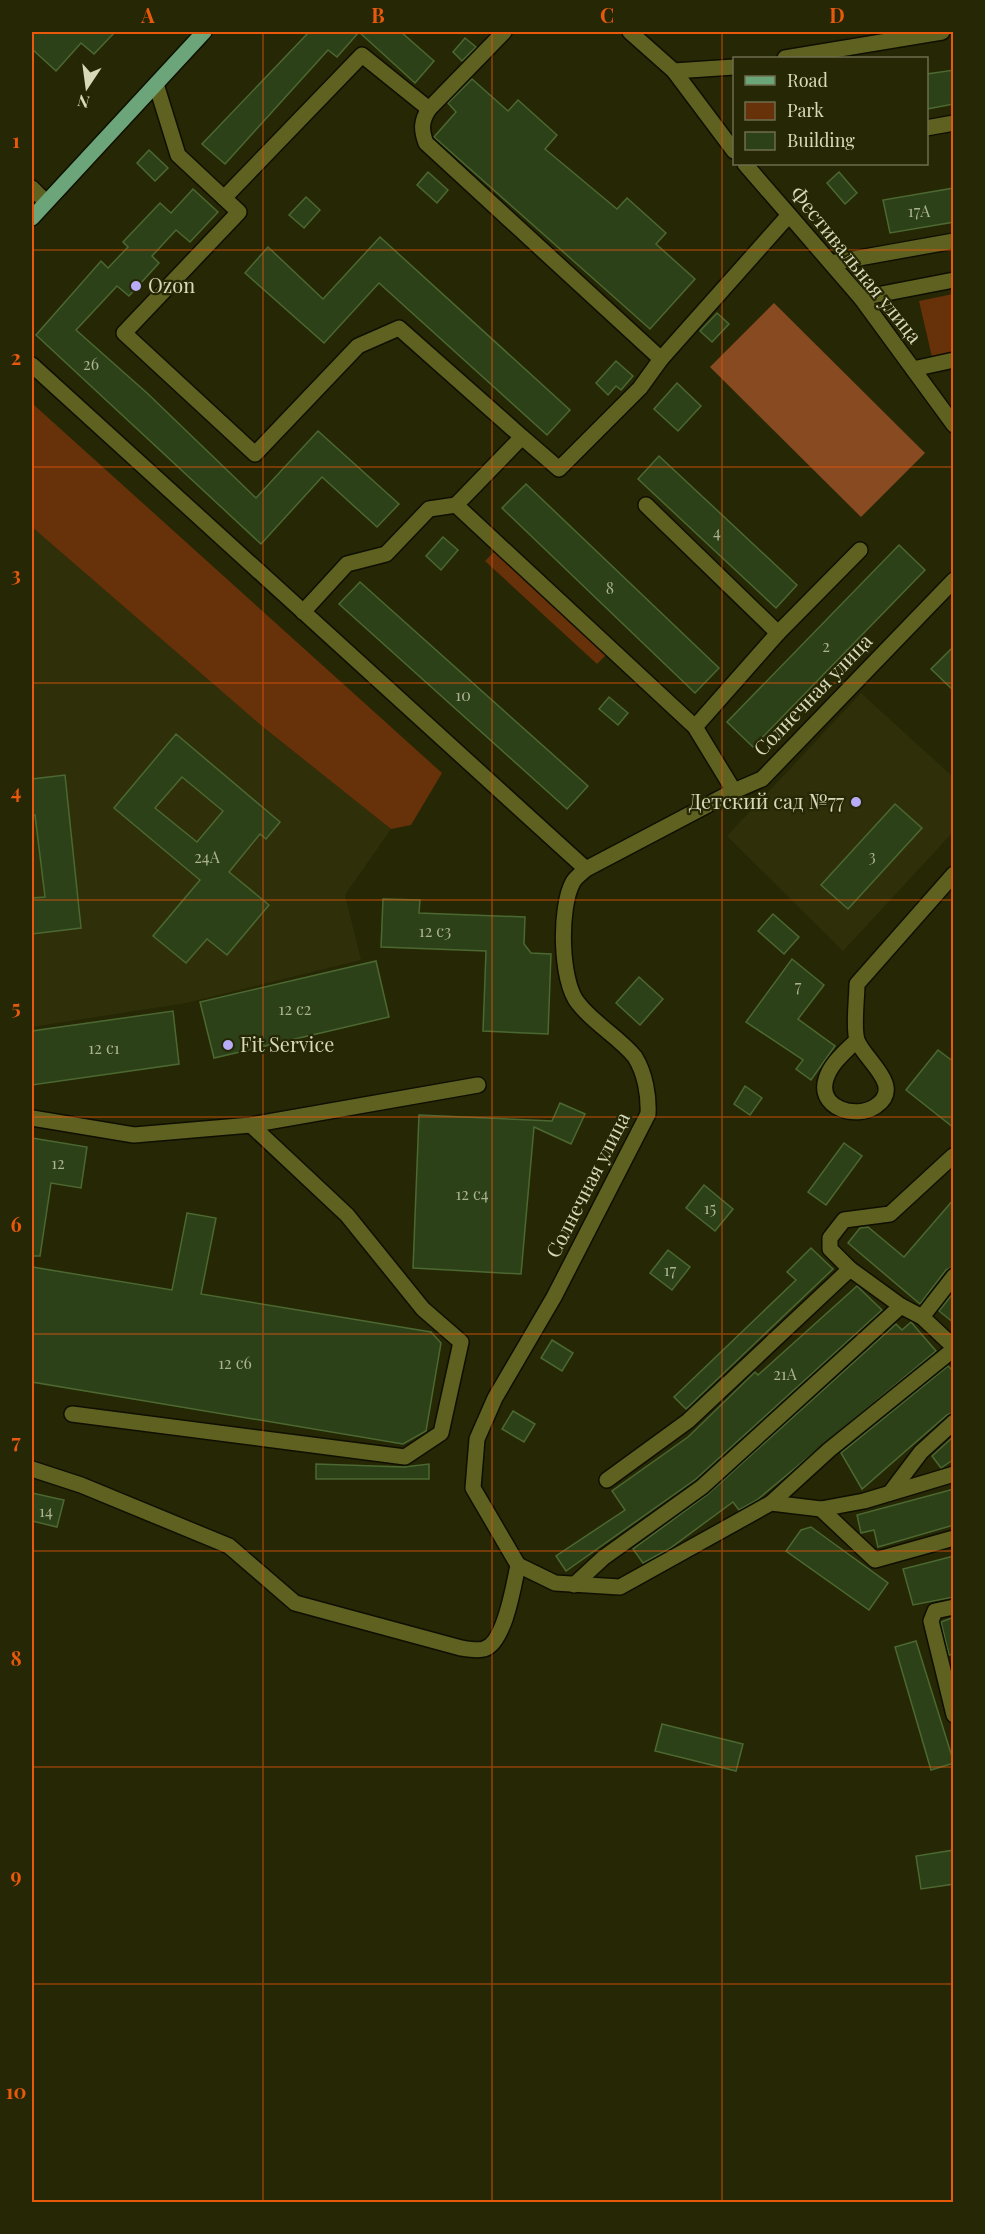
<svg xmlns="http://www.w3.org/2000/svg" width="985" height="2234" font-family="'Playfair Display',serif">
  <rect width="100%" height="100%" fill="#262705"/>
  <g fill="#2f3009">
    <polygon points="32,527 263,727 391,829 345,895 361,960 186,1003 32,1027"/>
    <polygon points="861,693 953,777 953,832 843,951 727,836"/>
  </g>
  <g fill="#67310a">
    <polygon points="953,294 953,352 932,357 919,301"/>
    <polygon points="34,405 442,773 411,825 391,829 263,727 32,527 32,408"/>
    <polygon points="495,551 607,654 597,664 485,561"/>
  </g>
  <polygon fill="#884a21" points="774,303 925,453 861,517 710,367"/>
  <g fill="#2d4119" stroke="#4c6831" stroke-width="1.5" fill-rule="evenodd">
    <polygon points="32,32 115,32 94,54 81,43 56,71 32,49"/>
    <polygon points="309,32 401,32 434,61 415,83 359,32 337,57 328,50 225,164 202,144"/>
    <polygon points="465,38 476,47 462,61 453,52"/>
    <polygon points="954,70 954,104 927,109 927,74"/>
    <polygon points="472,79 508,111 518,100 557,135 545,149 617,209 627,198 666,233 656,244 695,279 650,329 434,137 456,112 448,103"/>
    <polygon points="149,150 168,168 155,181 137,163"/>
    <polygon points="428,172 448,190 437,203 417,185"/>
    <polygon points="839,172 857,193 845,204 827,183"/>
    <polygon points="954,188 954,222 890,233 883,200"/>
    <polygon points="193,189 218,212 190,242 176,230 152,256 159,263 129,296 117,286 76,330 147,393 256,498 318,431 399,504 377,527 322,477 261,544 36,335 101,261 108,268 128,247 123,242 160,203 171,213"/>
    <polygon points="306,197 320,210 304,228 289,215"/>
    <polygon points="380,237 570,410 547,435 379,283 324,343 245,273 268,247 323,299"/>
    <polygon points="717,313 729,324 712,342 700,331"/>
    <polygon points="616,361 633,376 621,390 616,386 608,395 596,383"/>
    <polygon points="677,383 701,406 678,431 654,409"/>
    <polygon points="659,456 797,585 776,608 638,479"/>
    <polygon points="526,484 719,668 695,693 502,508"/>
    <polygon points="443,537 458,550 441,570 426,556"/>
    <polygon points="899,545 925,570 753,747 727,722"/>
    <polygon points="360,582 588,786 567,809 339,604"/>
    <polygon points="954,646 954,691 931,669"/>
    <polygon points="609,697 628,713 618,725 599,709"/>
    <path d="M 176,734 L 280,822 L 266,839 L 260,834 L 229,872 L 269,905 L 227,955 L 207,939 L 186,963 L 153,936 L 200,880 L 114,808 ZM 182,777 L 223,811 L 197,842 L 155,808 Z"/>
    <polygon points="65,775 81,928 32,934 32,898 45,897 35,815 32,815 32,779"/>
    <polygon points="895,804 922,828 848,909 821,885"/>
    <polygon points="383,899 420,900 419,913 525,917 524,944 531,953 551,954 548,1034 483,1031 486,951 381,947"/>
    <polygon points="773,914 799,937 784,954 758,931"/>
    <polygon points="792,959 824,985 798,1019 835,1046 811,1080 796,1069 803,1060 746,1022"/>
    <polygon points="376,961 389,1017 214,1058 200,1002"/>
    <polygon points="639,977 663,999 640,1025 616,1003"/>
    <polygon points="173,1011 179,1064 32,1085 32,1031"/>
    <polygon points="938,1050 954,1062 954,1128 906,1090"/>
    <polygon points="745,1086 762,1098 750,1115 734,1104"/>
    <polygon points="560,1103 585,1114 571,1144 534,1127 521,1274 413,1268 419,1115 552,1121"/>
    <polygon points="32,1138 87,1147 81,1188 51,1183 40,1256 32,1256"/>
    <polygon points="844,1143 862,1156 826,1205 808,1192"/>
    <polygon points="704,1185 733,1209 715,1231 686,1208"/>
    <polygon points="954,1199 954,1266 946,1270 920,1304 848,1243 860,1228 868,1227 904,1257"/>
    <polygon points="187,1213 216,1218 201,1294 431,1332 441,1343 426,1431 403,1444 32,1382 32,1267 172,1290"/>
    <polygon points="811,1248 833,1269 686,1409 674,1397 796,1280 787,1272"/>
    <polygon points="668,1250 690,1267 672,1290 650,1273"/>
    <polygon points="857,1286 882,1310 696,1479 566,1571 556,1556 625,1510 612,1491 688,1437 755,1372 758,1375"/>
    <polygon points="954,1292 954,1323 939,1311"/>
    <polygon points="911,1322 936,1351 757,1500 739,1510 733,1502 669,1549 643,1563 633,1549 708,1494 896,1324 902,1330"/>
    <polygon points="552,1340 573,1353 562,1371 541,1358"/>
    <polygon points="948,1366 954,1372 954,1412 947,1415 862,1489 841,1453"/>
    <polygon points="513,1411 535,1424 524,1442 502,1429"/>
    <polygon points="954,1436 954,1459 941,1468 932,1456"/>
    <polygon points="316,1464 404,1467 429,1464 429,1479 316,1479"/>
    <polygon points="954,1489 954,1525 878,1547 874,1530 861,1533 857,1515"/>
    <polygon points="32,1493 64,1500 57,1527 32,1521"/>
    <polygon points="811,1527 888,1583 869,1610 786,1551 801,1530"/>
    <polygon points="954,1556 954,1597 913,1605 903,1569"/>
    <polygon points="954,1617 954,1654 949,1655 941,1622"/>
    <polygon points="916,1641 954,1763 931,1770 895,1647"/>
    <polygon points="662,1724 743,1744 736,1771 655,1751"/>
    <polygon points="954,1850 954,1884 921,1889 916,1856"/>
  </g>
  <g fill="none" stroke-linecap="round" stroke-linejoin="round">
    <g stroke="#0f0f00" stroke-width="18">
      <g id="minor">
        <path d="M 504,32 L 429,109 C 421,121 421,130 426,143 L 661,359"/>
        <polyline points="630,32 674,71 734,151"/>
        <polyline points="785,58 942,32"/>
        <polyline points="674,71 734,67"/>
        <polyline points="156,84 178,155 224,198"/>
        <polyline points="429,109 362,55 224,198 239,212 124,333 255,454 358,346 399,328 522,437"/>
        <polyline points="926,128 954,123"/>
        <polyline points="745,164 861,298 954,425"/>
        <polyline points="32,188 46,202"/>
        <polyline points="831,263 954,241"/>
        <polyline points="861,298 954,280"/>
        <polyline points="32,365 586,869"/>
        <polyline points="913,369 954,360"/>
        <polyline points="456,505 695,727 734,791"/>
        <polyline points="646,505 778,633 695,727"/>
        <polyline points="303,612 347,564 386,554 429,509 456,505 522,437 559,469 640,388 661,359 789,215"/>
        <polyline points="778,633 860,550"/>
        <path d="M 857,1040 C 845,1052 831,1063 826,1079 C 817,1108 856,1120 876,1106 C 905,1086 864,1060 857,1040 C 853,1027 857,998 857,984 L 954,874"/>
        <polyline points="32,1118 134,1135 251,1125 478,1085"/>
        <polyline points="953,1156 890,1214 844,1220 830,1238 830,1249 850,1269 901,1306 922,1317 954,1347"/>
        <polyline points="922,1317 954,1276"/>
        <polyline points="72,1414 405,1457 441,1433 461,1342 423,1309 347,1215 251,1125"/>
        <path d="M 32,1469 L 81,1485 L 229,1546 L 295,1603 L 461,1648 C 467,1649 478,1651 484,1649 C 505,1643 514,1584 518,1565"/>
        <polyline points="607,1480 688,1421 850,1269"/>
        <polyline points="890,1493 921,1452 954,1422"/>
        <polyline points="771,1503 821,1509 864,1501 954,1474"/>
        <polyline points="821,1509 875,1560 954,1538"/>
        <path d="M 518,1565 L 473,1488 L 477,1439 L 495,1398 L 554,1297 L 648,1114 C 649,1096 645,1073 635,1057 C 619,1037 594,1024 578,1003 C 560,981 559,907 573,882 C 576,877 582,873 586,869 L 734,791 L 762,779 L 954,580"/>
        <polyline points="518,1565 555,1583 620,1587 771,1503 829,1450 954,1349"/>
        <polyline points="574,1585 603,1558 702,1487 901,1306"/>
        <polyline points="954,1607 935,1611 931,1621 954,1715"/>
      </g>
    </g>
    <g stroke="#0f0f00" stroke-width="18">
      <polyline id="major" points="32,218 204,32"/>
    </g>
    <use href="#minor" stroke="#5f6120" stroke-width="15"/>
    <use href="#major" stroke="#6ba579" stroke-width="15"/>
  </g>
  <path fill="none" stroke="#e8590c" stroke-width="1.5" stroke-opacity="0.55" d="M 263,32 L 263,2202M 492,32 L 492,2202M 722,32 L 722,2202M 32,250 L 954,250M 32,467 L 954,467M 32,683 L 954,683M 32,900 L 954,900M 32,1117 L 954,1117M 32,1334 L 954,1334M 32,1551 L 954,1551M 32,1767 L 954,1767M 32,1984 L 954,1984"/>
  <g fill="#b8abf7" stroke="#262705" stroke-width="2">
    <circle cx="136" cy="286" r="6"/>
    <circle cx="856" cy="802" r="6"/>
    <circle cx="228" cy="1045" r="6"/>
  </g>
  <g text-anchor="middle" stroke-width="4.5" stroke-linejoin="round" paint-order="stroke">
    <g font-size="16" fill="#acb391">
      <text x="919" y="217">17А</text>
      <text x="91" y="370">26</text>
      <text x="717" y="538">4</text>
      <text x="610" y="594">8</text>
      <text x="826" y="652">2</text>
      <text x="463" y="701">10</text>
      <text x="872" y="862">3</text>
      <text x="207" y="863">24А</text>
      <text x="435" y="937">12 с3</text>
      <text x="798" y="992">7</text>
      <text x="295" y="1015">12 с2</text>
      <text x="104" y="1054">12 с1</text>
      <text x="58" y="1169">12</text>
      <text x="472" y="1200">12 с4</text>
      <text x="710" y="1214">15</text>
      <text x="670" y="1276">17</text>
      <text x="235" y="1369">12 с6</text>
      <text x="785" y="1380">21А</text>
      <text x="46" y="1517">14</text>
    </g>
    <g font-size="20" fill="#d7d9b9" stroke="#262705">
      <text transform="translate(856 265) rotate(51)" y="7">Фестивальная улица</text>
      <text transform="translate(813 695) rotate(-46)" y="7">Солнечная улица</text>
      <text transform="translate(588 1185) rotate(-63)" y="7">Солнечная улица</text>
    </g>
    <g font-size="20" fill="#d7d9b9" stroke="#262705" text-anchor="start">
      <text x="148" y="293">Ozon</text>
      <text x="844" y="809" text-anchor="end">Детский сад №77</text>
      <text x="240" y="1052">Fit Service</text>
    </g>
  </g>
  <rect width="985" height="2234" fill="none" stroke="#262705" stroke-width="66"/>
  <rect x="733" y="57" width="195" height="108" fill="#262705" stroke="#6d6e4d" stroke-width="1.5"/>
  <rect x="745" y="76" width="30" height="9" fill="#6ba579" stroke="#6d6e4d" stroke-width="1.5"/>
  <text x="787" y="87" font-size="18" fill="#d7d9b9">Road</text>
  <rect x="745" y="102" width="30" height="18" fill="#67310a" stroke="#6d6e4d" stroke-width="1.5"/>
  <text x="787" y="117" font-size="18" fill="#d7d9b9">Park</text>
  <rect x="745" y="132" width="30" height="18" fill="#2d4119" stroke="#6d6e4d" stroke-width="1.5"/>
  <text x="787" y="147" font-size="18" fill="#d7d9b9">Building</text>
  <g transform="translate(87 87) rotate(193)" stroke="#262705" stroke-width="4.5" paint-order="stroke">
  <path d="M0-4.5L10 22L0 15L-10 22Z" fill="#d7d9b9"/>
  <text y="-9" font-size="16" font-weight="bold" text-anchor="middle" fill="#d7d9b9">N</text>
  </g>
  <rect x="33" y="33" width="919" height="2168" fill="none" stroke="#e8590c" stroke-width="2"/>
  <g font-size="20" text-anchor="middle" font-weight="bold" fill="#e8590c">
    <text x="148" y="23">A</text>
    <text x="378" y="23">B</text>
    <text x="607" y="23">C</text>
    <text x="837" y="23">D</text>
    <text x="16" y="148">1</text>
    <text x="16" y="365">2</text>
    <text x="16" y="582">3</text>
    <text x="16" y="799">4</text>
    <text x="16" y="1015">5</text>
    <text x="16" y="1232">6</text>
    <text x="16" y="1449">7</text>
    <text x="16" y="1666">8</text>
    <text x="16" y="1883">9</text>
    <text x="16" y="2099">10</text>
  </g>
</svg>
